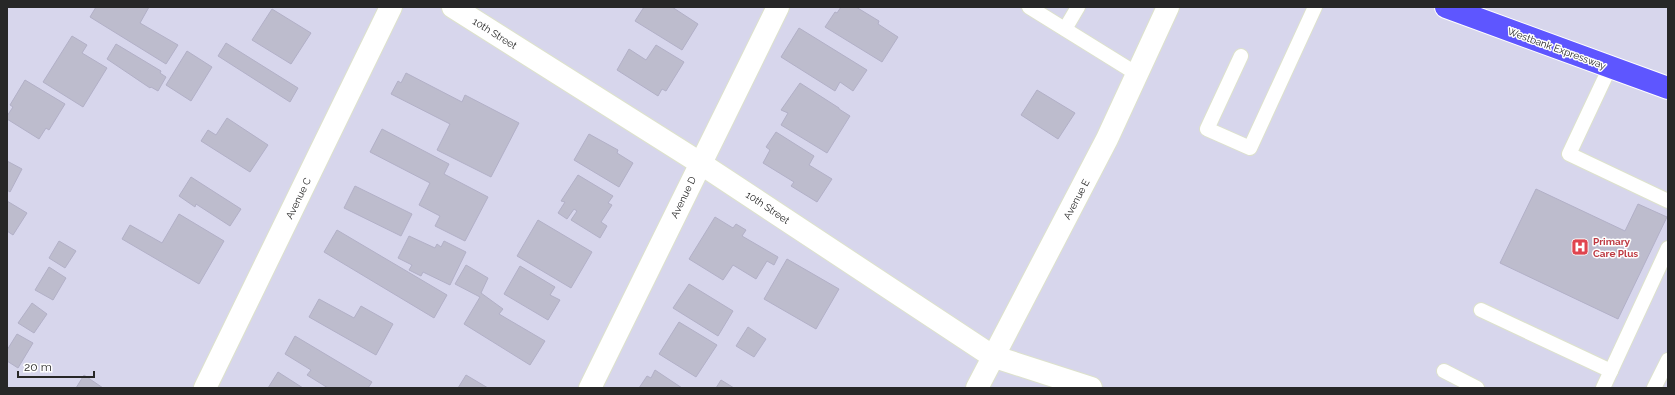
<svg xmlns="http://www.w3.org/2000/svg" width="1675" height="395" font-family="Raleway,sans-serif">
  <rect width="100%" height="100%" fill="#d7d6ec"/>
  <g fill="#bdbccd" stroke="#b2b0c7">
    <polygon points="149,7 140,23 178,45 166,64 90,17 96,7"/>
    <polygon points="644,7 672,7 698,24 682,50 635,21"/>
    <polygon points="841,7 856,7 879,21 878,24 898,37 882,62 825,27 835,12 837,13"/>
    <polygon points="272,9 311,33 291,64 252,40"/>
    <polygon points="799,28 867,70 853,91 840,82 835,91 781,57"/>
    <polygon points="72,36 87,45 82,53 107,68 83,107 43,82"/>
    <polygon points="226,43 298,88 290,102 218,56"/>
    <polygon points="116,44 161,71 160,73 166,77 158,91 151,87 150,88 107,59"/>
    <polygon points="656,45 684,62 666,91 662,89 658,96 617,70 629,49 646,60"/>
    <polygon points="187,51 212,67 191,101 166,85"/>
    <polygon points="406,73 462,102 465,95 519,123 491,177 437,150 450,124 391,94 398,81 401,83"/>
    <polygon points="25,80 65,104 49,130 46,128 39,139 7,119 7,116 13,107 10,105"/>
    <polygon points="800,83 839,108 839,109 850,116 827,153 781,125 788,113 781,110"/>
    <polygon points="1037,90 1075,113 1058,139 1021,115"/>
    <polygon points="227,118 268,145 250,172 201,141 208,130 216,135"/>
    <polygon points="382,129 449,164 444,174 488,197 465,241 435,226 440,216 419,205 430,183 370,152"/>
    <polygon points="776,132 814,156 809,165 832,179 817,202 791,186 794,182 763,163 770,150 766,147"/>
    <polygon points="589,134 618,150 617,153 633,163 619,187 574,160"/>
    <polygon points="7,161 22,169 10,192 7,190"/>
    <polygon points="578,175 613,196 608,203 612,205 601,222 607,226 600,238 571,220 577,211 574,209 567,219 558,213 565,202 561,201"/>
    <polygon points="191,177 241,209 230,226 196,204 195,207 179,196"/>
    <polygon points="355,186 412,214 401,236 344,208"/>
    <polygon points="1536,189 1625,231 1638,204 1667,217 1618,319 1500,263"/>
    <polygon points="7,201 27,213 13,235 7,231"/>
    <polygon points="179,214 224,241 199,284 122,239 130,225 162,243"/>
    <polygon points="715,217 733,228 736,224 746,230 742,236 778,257 774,265 767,261 756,279 733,265 723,280 689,259"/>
    <polygon points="538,220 592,252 571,288 517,256"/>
    <polygon points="337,230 447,295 434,318 324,252"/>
    <polygon points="409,236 435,248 437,244 441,247 444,241 466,252 450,285 423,272 421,276 409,270 412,265 398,258"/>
    <polygon points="59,241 76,251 65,268 49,258"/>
    <polygon points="787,259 839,289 816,329 764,299"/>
    <polygon points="466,265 488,278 481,293 503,309 499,314 545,341 530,365 464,324 480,297 455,284"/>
    <polygon points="520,266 555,287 550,295 560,300 548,320 504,294"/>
    <polygon points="49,267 66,278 53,300 35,290"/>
    <polygon points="689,284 733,311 718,336 673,308"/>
    <polygon points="319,299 354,318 361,306 393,324 376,355 309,317"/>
    <polygon points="32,303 47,314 34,333 18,323"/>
    <polygon points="679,322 717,345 696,377 659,354"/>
    <polygon points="748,327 766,339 754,357 736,346"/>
    <polygon points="17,334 33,343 18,368 7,361 7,350"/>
    <polygon points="295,336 372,382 368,388 328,388 307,375 311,370 285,354"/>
    <polygon points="655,370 682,388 639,388 647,376 651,378"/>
    <polygon points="278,372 303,388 268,388"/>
    <polygon points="84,375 103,388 76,388"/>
    <polygon points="466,375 488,388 458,388"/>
    <polygon points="721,380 734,388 716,388"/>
  </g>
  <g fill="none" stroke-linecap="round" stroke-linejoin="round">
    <g stroke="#dde2cc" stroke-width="16">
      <g id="service">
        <polyline points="1029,7 1137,74"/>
        <polyline points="1065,29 1078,7"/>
        <polyline points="1241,56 1207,129 1250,148 1315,7"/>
        <polyline points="1610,67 1569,154 1668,201"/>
        <polyline points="1481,310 1611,371"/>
        <polyline points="1444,371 1477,388"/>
        <polyline points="1603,388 1668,248"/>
        <polyline points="1654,388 1668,360"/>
      </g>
    </g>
    <g stroke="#dde2cc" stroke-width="24">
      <g id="minor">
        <polyline points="453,7 700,163 992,356 1091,388"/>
        <polyline points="205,388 391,7"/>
        <polyline points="590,388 778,7"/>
        <polyline points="977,388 1107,139 1168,7"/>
      </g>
    </g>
    <g stroke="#fff" stroke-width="24">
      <polyline id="trunk" points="1446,7 1668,88"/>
    </g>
    <use href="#service" stroke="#fff" stroke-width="14"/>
    <use href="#minor" stroke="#fff" stroke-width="22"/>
    <use href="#trunk" stroke="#5e56ff" stroke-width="22"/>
  </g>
  <defs>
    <g id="hospital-square" transform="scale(0.9)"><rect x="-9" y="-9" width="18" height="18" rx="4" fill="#e0444e" stroke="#fff"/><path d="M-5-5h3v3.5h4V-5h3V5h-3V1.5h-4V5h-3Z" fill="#fff"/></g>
  </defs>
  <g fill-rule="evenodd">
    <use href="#hospital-square" x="1580" y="247"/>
  </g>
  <g text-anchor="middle" stroke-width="3" stroke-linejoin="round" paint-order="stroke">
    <g font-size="10" fill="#272727" stroke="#fff">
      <text transform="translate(495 33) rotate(32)" y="4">10th Street</text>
      <text transform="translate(1557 48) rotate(20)" y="4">Westbank Expressway</text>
      <text transform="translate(683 197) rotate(-64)" y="4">Avenue D</text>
      <text transform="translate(298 198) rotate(-64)" y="4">Avenue C</text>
      <text transform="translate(1076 199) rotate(-62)" y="4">Avenue E</text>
      <text transform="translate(768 207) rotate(34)" y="4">10th Street</text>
    </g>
    <g font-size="10" font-weight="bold" fill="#be3a42" stroke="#fff" text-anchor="start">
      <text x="1593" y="245">Primary<tspan x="1593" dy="12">Care Plus</tspan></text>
    </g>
  </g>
  <rect width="1675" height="395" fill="none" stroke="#272727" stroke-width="16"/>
  <path d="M18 371v6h76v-6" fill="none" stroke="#272727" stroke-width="2"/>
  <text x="24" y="371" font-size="12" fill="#272727" stroke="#ffffff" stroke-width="3" paint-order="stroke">20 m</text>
</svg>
